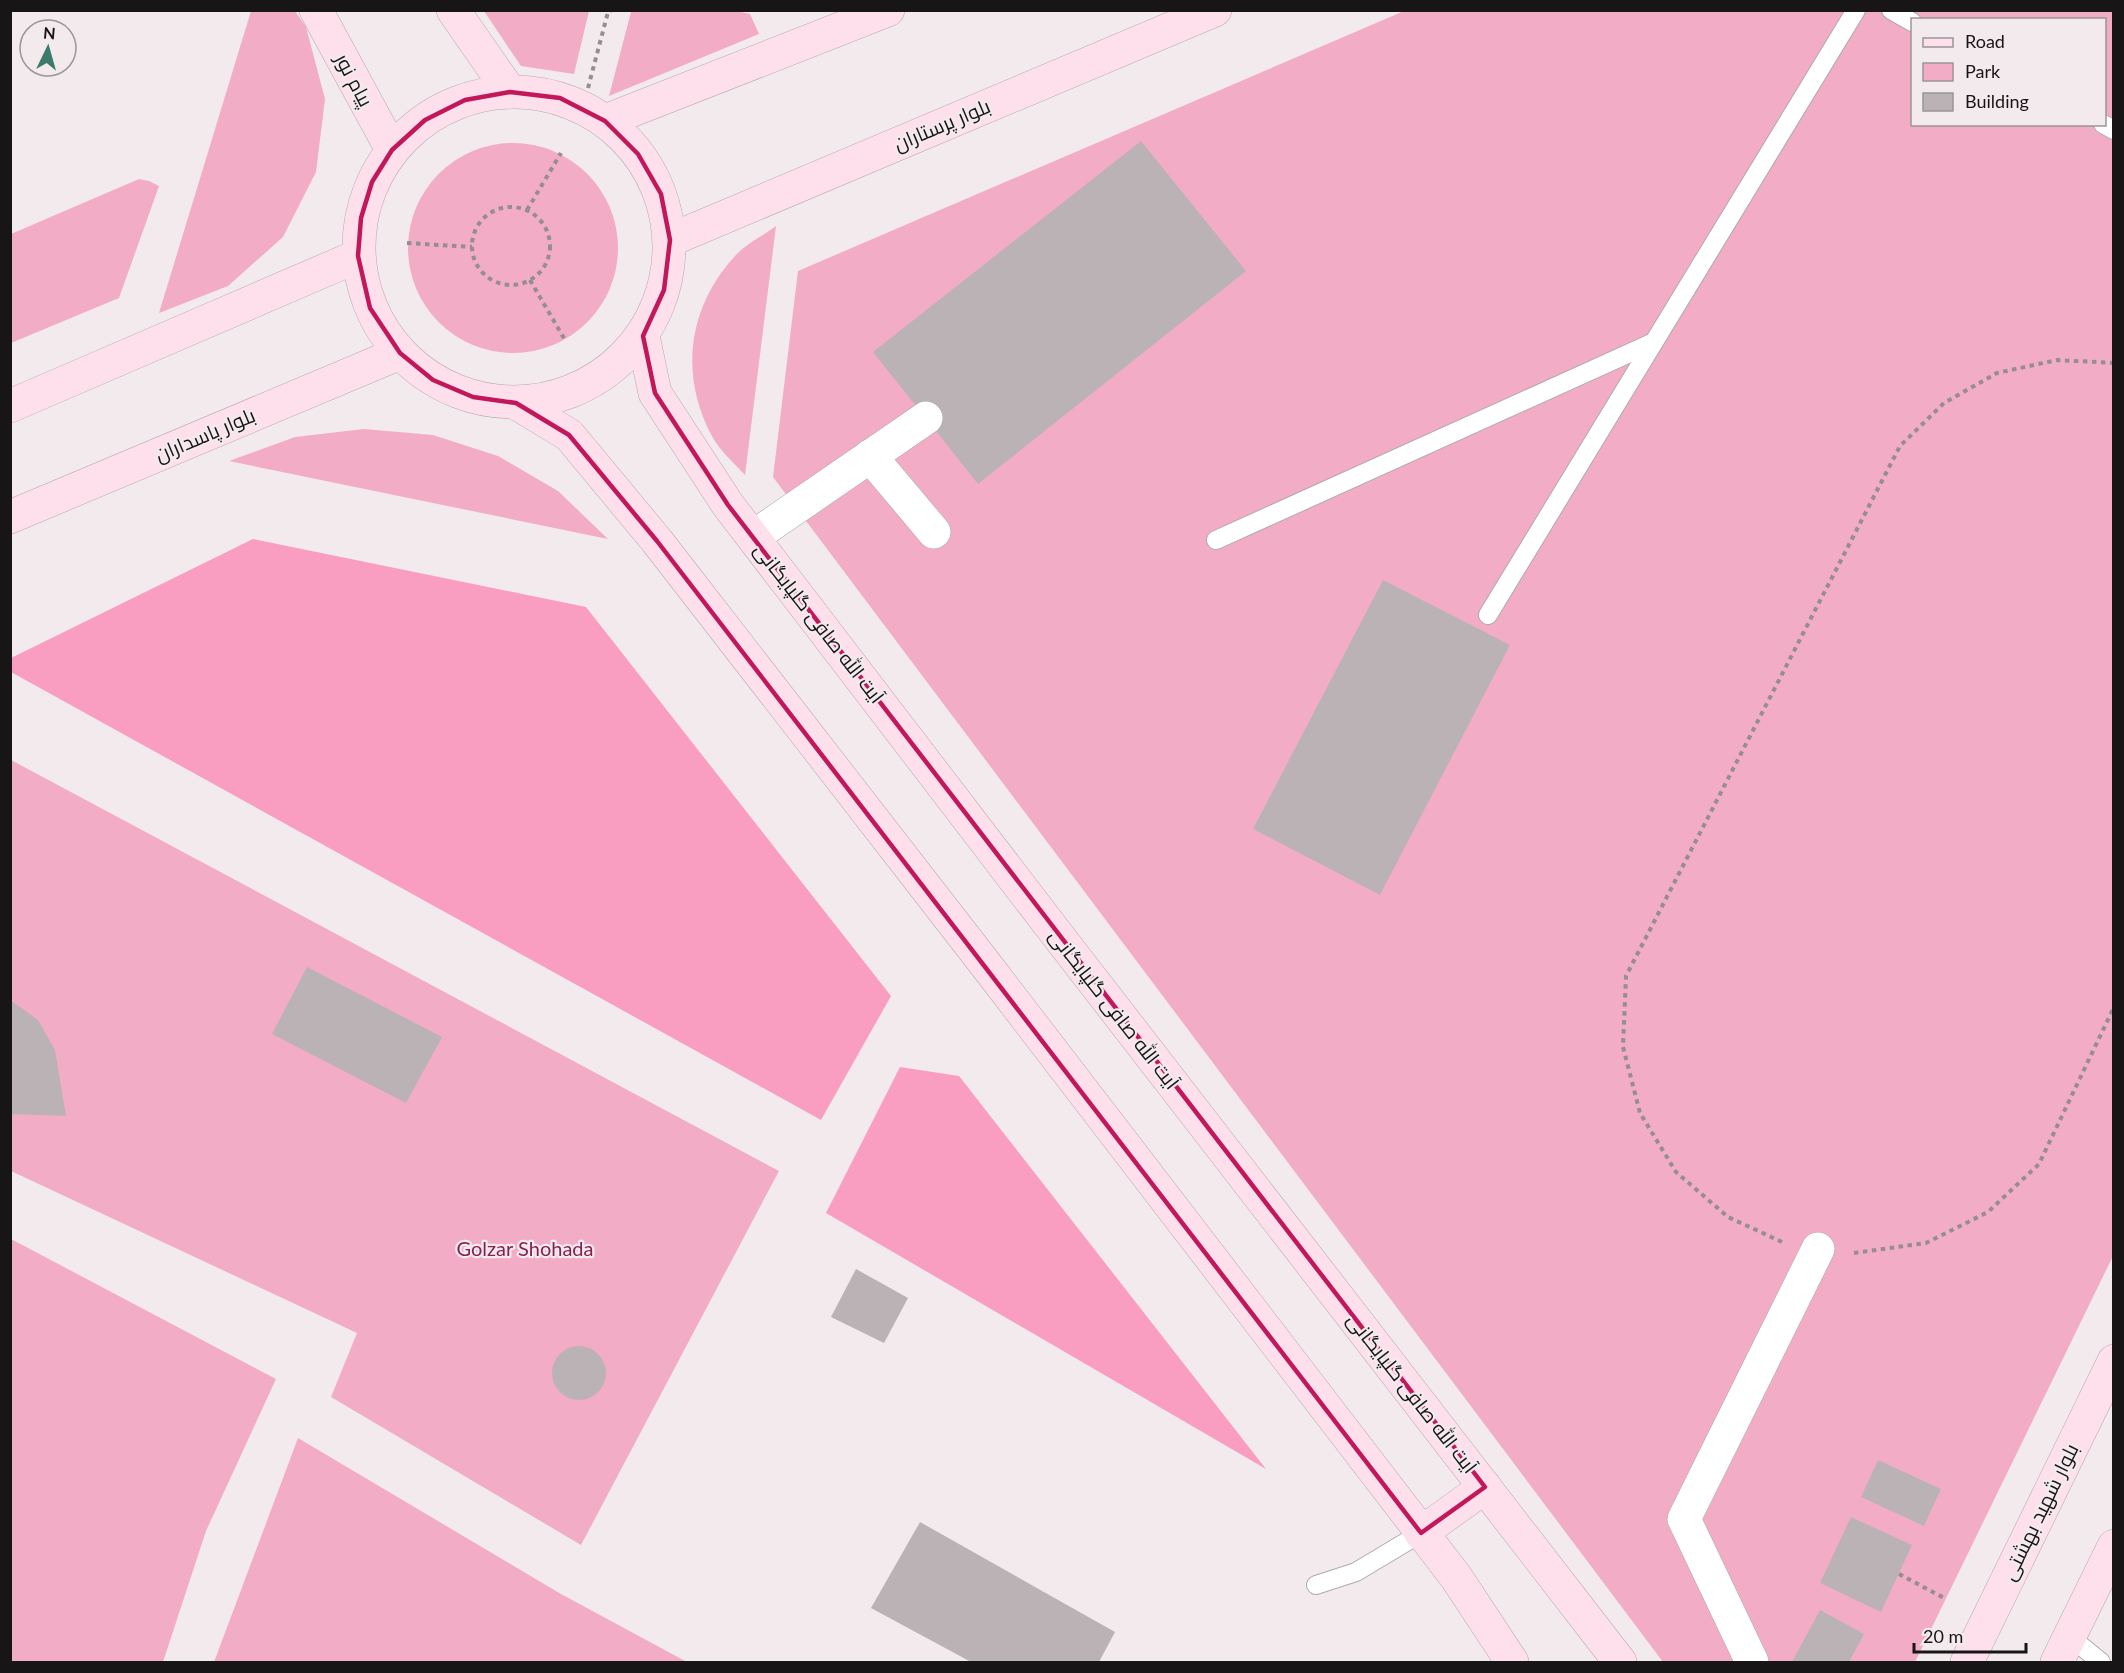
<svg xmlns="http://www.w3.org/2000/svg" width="2124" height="1673" font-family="Lato,Cairo,sans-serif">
  <rect width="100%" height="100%" fill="#f3eaed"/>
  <g fill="#f3acc6" fill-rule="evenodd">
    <polygon points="251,11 295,11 306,27 325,99 316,172 283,237 228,286 159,313"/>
    <polygon points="484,11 589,11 574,74 521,66"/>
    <polygon points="634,11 732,10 750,14 759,34 609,96 631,12"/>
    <path d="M 1404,11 L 2113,11 L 2113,1256 L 1915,1662 L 1663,1662 L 773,477 L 798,271 ZM 1912,20 L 2104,20 L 2104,124 L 1912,124 Z"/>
    <circle cx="513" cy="248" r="105"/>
    <polygon points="139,179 149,181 159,186 119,298 11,343 11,234"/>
    <path d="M 776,226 L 745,475 C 734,463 719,450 712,436 C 679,375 688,307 735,256 C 745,244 763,236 776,226 Z"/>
    <polygon points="364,429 433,435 498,456 558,491 608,539 229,461 295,437"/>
    <polygon points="11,760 779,1171 581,1545 331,1397 357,1333 11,1171"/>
    <polygon points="11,1239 276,1379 206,1531 163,1662 11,1662"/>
    <polygon points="298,1438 561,1594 687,1662 214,1662"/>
  </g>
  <g fill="#f99ec1">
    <polygon points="253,539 586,607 891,996 821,1120 11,672 11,658"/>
    <polygon points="900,1067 959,1076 1266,1469 826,1213"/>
  </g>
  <g fill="#bbb2b5">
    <polygon points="1141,141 1246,271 978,484 873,352"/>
    <polygon points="1383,580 1510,645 1380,895 1253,829"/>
    <polygon points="307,967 442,1037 406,1103 272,1034"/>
    <polygon points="10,1000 38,1020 55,1050 66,1116 10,1114"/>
    <polygon points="856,1269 908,1298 884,1343 831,1317"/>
    <circle cx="579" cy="1373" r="27"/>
    <polygon points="1878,1460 1941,1489 1924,1526 1861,1497"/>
    <polygon points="1851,1517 1912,1545 1881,1612 1820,1583"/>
    <polygon points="920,1522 1115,1632 1099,1662 971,1662 871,1608"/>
    <polygon points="1820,1610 1864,1634 1849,1662 1792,1662"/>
  </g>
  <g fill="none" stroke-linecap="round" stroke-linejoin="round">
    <g stroke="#b2a9ac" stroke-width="20">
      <g id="lane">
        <polyline points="1891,10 1912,22"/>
        <polyline points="2103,124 2114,130"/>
        <polyline points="1216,540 1654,342"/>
        <polyline points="1488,615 1856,10"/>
        <polyline points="1316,1585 1356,1572 1421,1533"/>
        <polyline points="2070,1637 2101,1662"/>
      </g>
    </g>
    <g stroke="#b2a9ac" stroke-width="34">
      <g id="street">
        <polyline points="870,456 934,532"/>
        <polyline points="753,537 926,418"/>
        <polyline points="1752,1662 1684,1519 1818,1249"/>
      </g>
    </g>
    <g stroke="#b2a9ac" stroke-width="34">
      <g id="secondary">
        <polyline points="316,10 392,150"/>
        <polyline points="453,10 510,92"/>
        <circle cx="514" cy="247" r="155"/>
        <polyline points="605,121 888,10"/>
        <polyline points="670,240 1215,10"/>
        <polyline points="643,336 655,393 728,505 1049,924 1620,1662"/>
        <polyline points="516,403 569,435 657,541 986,965 1456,1577 1512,1662"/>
        <polyline points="10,406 358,256"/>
        <polyline points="10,517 400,353"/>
        <polyline points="1421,1533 1485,1487"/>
        <polyline points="1967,1662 2114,1361"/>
        <polyline points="2057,1662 2114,1546"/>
      </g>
    </g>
    <g stroke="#958e91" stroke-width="4" stroke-dasharray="4.5 4.5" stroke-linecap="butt">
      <polyline points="588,88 608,12 612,10"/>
      <circle cx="511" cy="246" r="39"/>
      <polyline points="527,210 561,153"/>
      <polyline points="407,243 472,247"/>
      <polyline points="530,280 565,340"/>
      <polyline points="1782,1242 1728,1217 1676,1172 1640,1113 1623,1047 1626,976 1900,446 1944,403 1997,373 2057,360 2114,363"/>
      <polyline points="1854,1253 1926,1243 1988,1212 2039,1164 2114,1007"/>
      <polyline points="1899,1574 1946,1599"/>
    </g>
    <use href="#lane" stroke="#fff" stroke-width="18"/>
    <use href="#street" stroke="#fff" stroke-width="33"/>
    <use href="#secondary" stroke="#fee0ec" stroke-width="33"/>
  </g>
  <path fill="none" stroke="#c2185b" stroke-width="4.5" stroke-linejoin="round" d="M 510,92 L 560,98 L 605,121 L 638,154 L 661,194 L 670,240 L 664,290 L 643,336 L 655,393 L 728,505 L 1485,1487 L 1421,1533 L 657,541 L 569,435 L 516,403 L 473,397 L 433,380 L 400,353 L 370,308 L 358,256 L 361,218 L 372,182 L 392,150 L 425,120 L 465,100 Z"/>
  <g text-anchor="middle" stroke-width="4.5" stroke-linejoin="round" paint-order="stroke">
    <g font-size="20" fill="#181516" stroke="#f3eaed">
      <text transform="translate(354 80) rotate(62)" y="7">پیام نور</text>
      <text transform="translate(942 125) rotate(-23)" y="7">بلوار پرستاران</text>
      <text transform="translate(205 435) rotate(-23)" y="7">بلوار پاسداران</text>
      <text transform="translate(819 623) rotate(52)" y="7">آیت الله صافی گلپایگانی</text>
      <text transform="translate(1114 1009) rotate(52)" y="7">آیت الله صافی گلپایگانی</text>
      <text transform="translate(1412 1393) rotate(52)" y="7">آیت الله صافی گلپایگانی</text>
      <text transform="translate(2040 1512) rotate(-64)" y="7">بلوار شهید بهشتی</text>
    </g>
    <g font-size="20" fill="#872052" stroke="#f3eaed">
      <text x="525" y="1256">Golzar Shohada</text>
    </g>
  </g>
  <rect width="2124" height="1673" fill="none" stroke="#181516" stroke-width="24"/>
  <rect x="1911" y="18" width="195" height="108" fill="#f3eaed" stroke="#9b9597" stroke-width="1.5"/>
  <rect x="1923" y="38" width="30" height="9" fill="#fee0ec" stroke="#9b9597" stroke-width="1.5"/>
  <text x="1965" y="48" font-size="18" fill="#181516">Road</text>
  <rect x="1923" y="63" width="30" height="18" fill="#f3acc6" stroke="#9b9597" stroke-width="1.5"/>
  <text x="1965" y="78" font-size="18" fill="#181516">Park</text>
  <rect x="1923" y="93" width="30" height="18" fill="#bbb2b5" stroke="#9b9597" stroke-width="1.5"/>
  <text x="1965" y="108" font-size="18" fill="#181516">Building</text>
  <g transform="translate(48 48) rotate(5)"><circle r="28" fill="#f3eaed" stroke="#9b9597" stroke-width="1.5"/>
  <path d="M0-4.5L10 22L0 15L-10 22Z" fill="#3a7b6c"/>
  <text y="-9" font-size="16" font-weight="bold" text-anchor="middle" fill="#181516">N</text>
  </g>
  <path d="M1914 1643v9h112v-9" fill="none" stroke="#181516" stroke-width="3"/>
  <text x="1923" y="1643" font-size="18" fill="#181516" stroke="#f3eaed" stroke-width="4.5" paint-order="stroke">20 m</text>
</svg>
